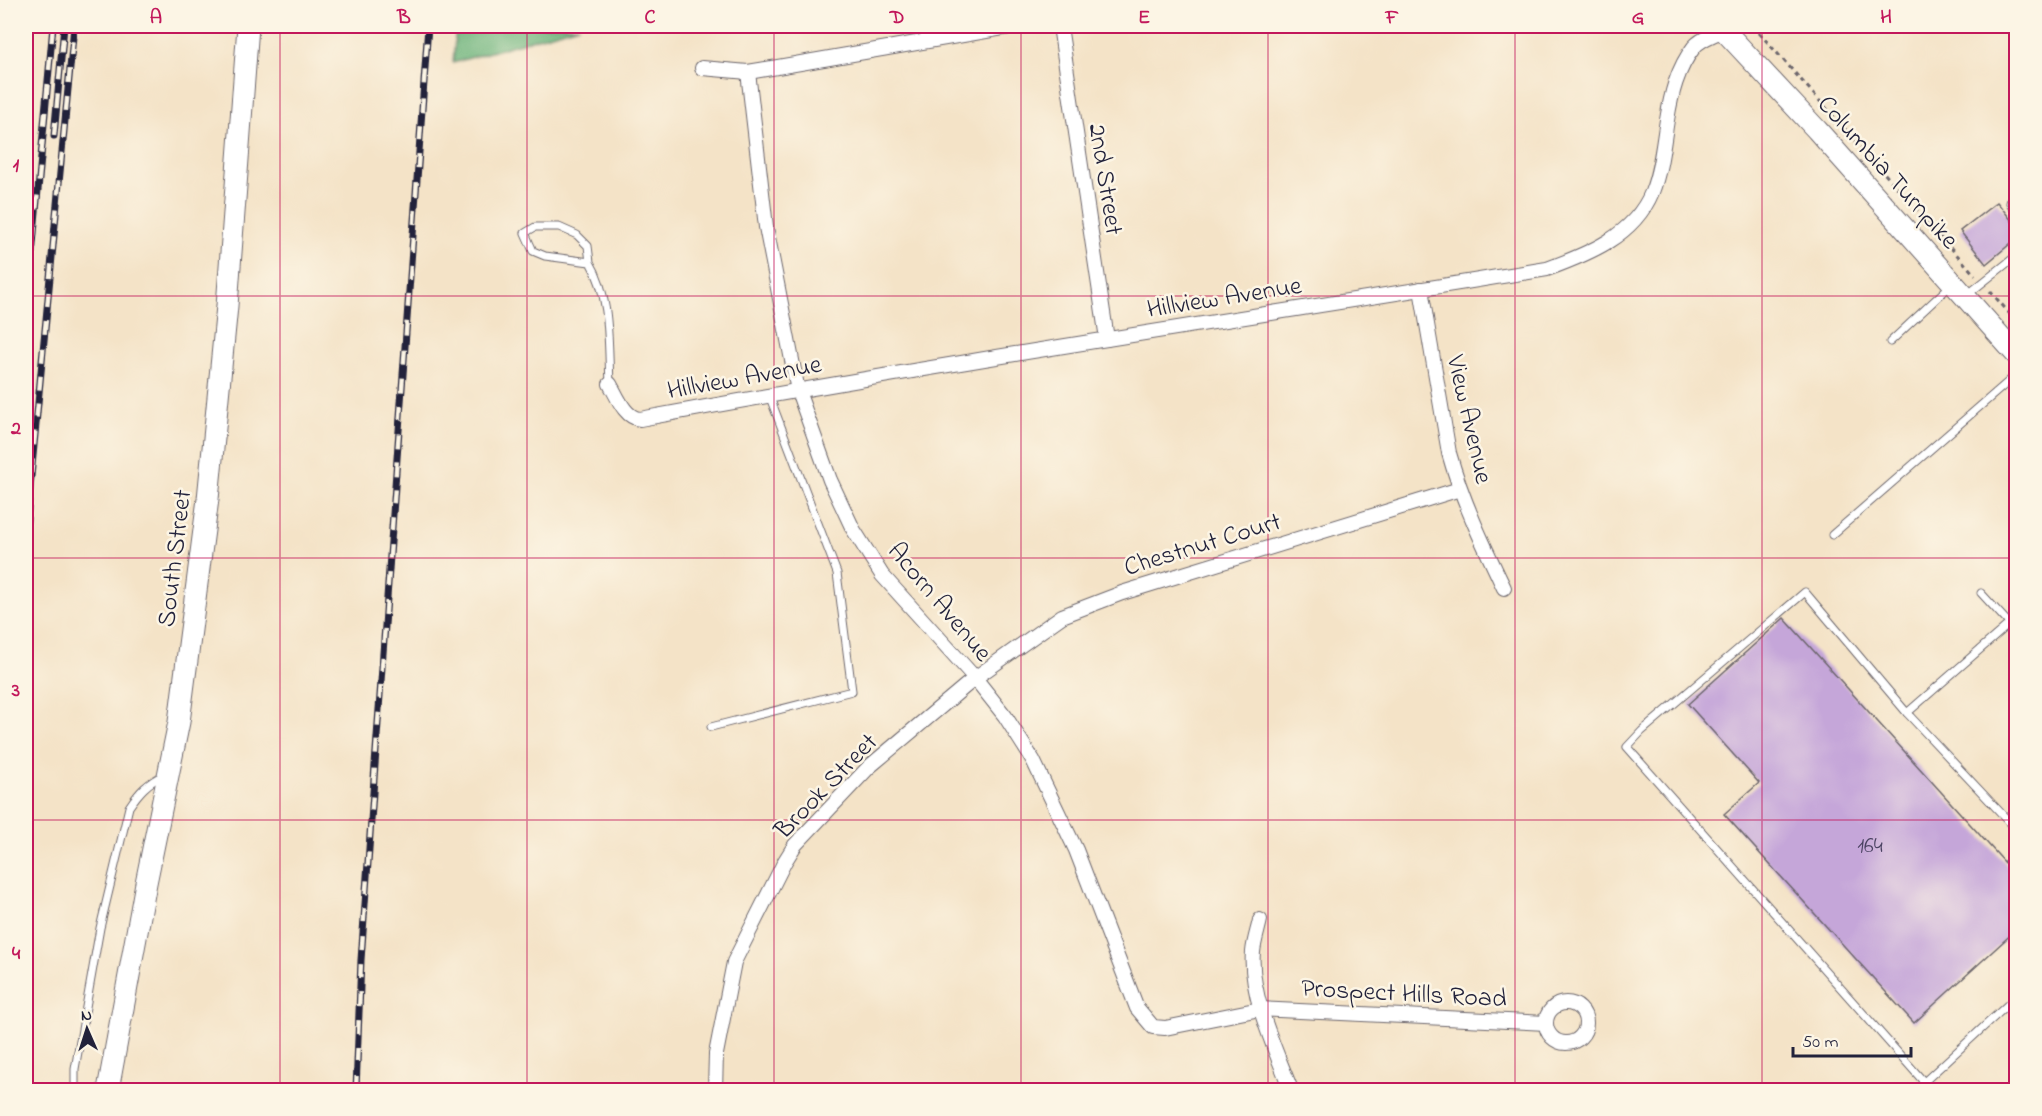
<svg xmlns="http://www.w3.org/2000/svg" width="2042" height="1116" font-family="'Indie Flower',sans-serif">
  <rect width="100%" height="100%" fill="#fcf5e5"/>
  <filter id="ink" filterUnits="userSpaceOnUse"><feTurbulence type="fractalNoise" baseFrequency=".0167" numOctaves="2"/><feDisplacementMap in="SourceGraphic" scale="12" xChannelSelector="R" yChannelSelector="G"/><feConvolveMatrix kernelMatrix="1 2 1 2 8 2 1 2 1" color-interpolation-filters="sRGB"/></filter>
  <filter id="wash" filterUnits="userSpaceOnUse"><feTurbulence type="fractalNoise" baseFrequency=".008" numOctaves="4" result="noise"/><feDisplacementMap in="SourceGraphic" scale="24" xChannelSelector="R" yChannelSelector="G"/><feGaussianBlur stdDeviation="1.35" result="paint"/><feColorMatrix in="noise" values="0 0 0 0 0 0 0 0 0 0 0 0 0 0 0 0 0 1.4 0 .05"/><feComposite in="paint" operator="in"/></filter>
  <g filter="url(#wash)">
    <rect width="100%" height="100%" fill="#f4e3c7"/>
    <polygon fill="#6cb37a" stroke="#476a5a" stroke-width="1.5" points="456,26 579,26 453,63"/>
    <g id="blocks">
      <g fill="#c5a6d9">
        <polygon points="1997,202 2016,226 2016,239 1986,264 1960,231"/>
        <polygon points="1784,618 2016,875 2016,930 1914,1023 1724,814 1759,783 1688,704"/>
      </g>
    </g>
  </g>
  <g filter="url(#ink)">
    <use href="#blocks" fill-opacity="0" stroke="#6c666c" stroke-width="1.5"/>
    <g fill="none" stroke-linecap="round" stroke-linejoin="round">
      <g stroke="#6c666c" stroke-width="9">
        <g id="lane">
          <polyline points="2016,187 2014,189 2010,203 2016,212"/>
          <path d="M 590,262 L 588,246 L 577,235 L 559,227 L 535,227 L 525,233 L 533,251 L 545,256 L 590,262 C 611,297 608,344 610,384"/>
          <polyline points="1967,295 2016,256"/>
          <polyline points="1890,342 1951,285"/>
          <polyline points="1832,535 2016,375"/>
          <polyline points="1981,593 2016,631"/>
          <polyline points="2016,618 1907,713 1805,592 1642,731 1627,747 1924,1082 2016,997"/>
          <polyline points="1907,713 2016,829"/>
          <polyline points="711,727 852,691 837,573 769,395"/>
          <path d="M 75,1090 L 75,1069 L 100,928 L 129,807 C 139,792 147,783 164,775"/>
        </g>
      </g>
      <g stroke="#6c666c" stroke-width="16">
        <g id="street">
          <polyline points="1060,26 1107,339"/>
          <polyline points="702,68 748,72 1015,26"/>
          <polyline points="748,72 766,227 798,391 830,480 853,529 882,575 975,678 1005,716 1033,760 1076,850 1137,1008 1153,1027 1165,1028 1260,1009 1546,1023"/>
          <path d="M 1421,289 L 1449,453 C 1462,500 1483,544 1504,588"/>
          <path d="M 610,384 C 617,396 625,418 640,419 C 941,363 1245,318 1547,269 C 1588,254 1634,236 1652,192 C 1661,169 1663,144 1667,120 C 1671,95 1677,69 1694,47 C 1703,36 1718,35 1728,26"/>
          <path d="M 1260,920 C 1258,930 1254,941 1253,952 C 1249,994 1276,1051 1291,1090"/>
          <circle cx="1566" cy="1023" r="20"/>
          <polyline points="715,1090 716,1054 734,962 785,861 795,845 869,767 975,678 1062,616 1122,593 1460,489"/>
        </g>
      </g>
      <g stroke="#6c666c" stroke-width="23">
        <g id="primary">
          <polyline points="1720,26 1817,130 2016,354"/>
          <polyline points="108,1090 146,883 179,722 208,499 227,306 248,26"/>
        </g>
      </g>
      <g stroke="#6c666c" stroke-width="3" stroke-dasharray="4.5 4.5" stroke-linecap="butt">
        <polyline points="1753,26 1975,275"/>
        <polyline points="1990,291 2016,321"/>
      </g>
      <use href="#lane" stroke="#fff" stroke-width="7"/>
      <use href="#street" stroke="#fff" stroke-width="14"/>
      <use href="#primary" stroke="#fff" stroke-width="21"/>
      <g stroke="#22223b" stroke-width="7">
        <g id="rail">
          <polyline points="54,136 64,26"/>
          <polyline points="26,321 53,26"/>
          <polyline points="26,529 74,26"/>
          <polyline points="356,1090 361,960 428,26"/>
        </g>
      </g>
      <use href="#rail" stroke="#fcf5e5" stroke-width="4.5" stroke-dasharray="14" stroke-linecap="butt"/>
    </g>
  </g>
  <path fill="none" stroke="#c2185b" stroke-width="1.5" stroke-opacity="0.55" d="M 280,26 L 280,1090M 527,26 L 527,1090M 774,26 L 774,1090M 1021,26 L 1021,1090M 1268,26 L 1268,1090M 1515,26 L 1515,1090M 1762,26 L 1762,1090M 26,296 L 2016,296M 26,558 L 2016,558M 26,820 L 2016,820"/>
  <g text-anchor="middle" stroke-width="5" stroke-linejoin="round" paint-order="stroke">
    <g font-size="22" fill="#4b4362">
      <text x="1870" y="852">164</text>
    </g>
    <g font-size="26" fill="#22223b" stroke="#fcf5e5">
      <text transform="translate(1889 171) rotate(48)" y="9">Columbia Turnpike</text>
      <text transform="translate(1107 179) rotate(81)" y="9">2nd Street</text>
      <text transform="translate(1224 296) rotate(-9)" y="9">Hillview Avenue</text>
      <text transform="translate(744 376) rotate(-10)" y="9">Hillview Avenue</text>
      <text transform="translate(1471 419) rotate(77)" y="9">View Avenue</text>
      <text transform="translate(1202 543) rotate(-17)" y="9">Chestnut Court</text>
      <text transform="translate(173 558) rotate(-83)" y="9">South Street</text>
      <text transform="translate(941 601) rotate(50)" y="9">Acorn Avenue</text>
      <text transform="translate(825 785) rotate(-46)" y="9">Brook Street</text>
      <text transform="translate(1404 992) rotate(3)" y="9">Prospect Hills Road</text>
    </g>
  </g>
  <rect width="2042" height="1116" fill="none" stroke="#fcf5e5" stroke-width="66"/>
  <g transform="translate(87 1029) rotate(357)" stroke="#fcf5e5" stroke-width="4.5" paint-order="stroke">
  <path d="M0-4.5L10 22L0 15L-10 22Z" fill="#22223b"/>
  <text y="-9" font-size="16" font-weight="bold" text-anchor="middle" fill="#22223b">N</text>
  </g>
  <path d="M1793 1047v9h118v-9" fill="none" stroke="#22223b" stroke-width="3"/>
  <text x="1802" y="1047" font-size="18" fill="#22223b" stroke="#fcf5e5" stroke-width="4.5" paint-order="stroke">50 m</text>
  <rect x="33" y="33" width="1976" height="1050" fill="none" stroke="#c2185b" stroke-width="2"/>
  <g font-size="20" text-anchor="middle" font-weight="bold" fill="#c2185b">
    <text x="156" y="23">A</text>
    <text x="404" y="23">B</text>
    <text x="650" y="23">C</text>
    <text x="897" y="23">D</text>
    <text x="1144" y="23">E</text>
    <text x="1392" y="23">F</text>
    <text x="1638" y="23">G</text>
    <text x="1886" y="23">H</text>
    <text x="16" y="171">1</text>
    <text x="16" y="434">2</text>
    <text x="16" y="696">3</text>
    <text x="16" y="959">4</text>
  </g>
</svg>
